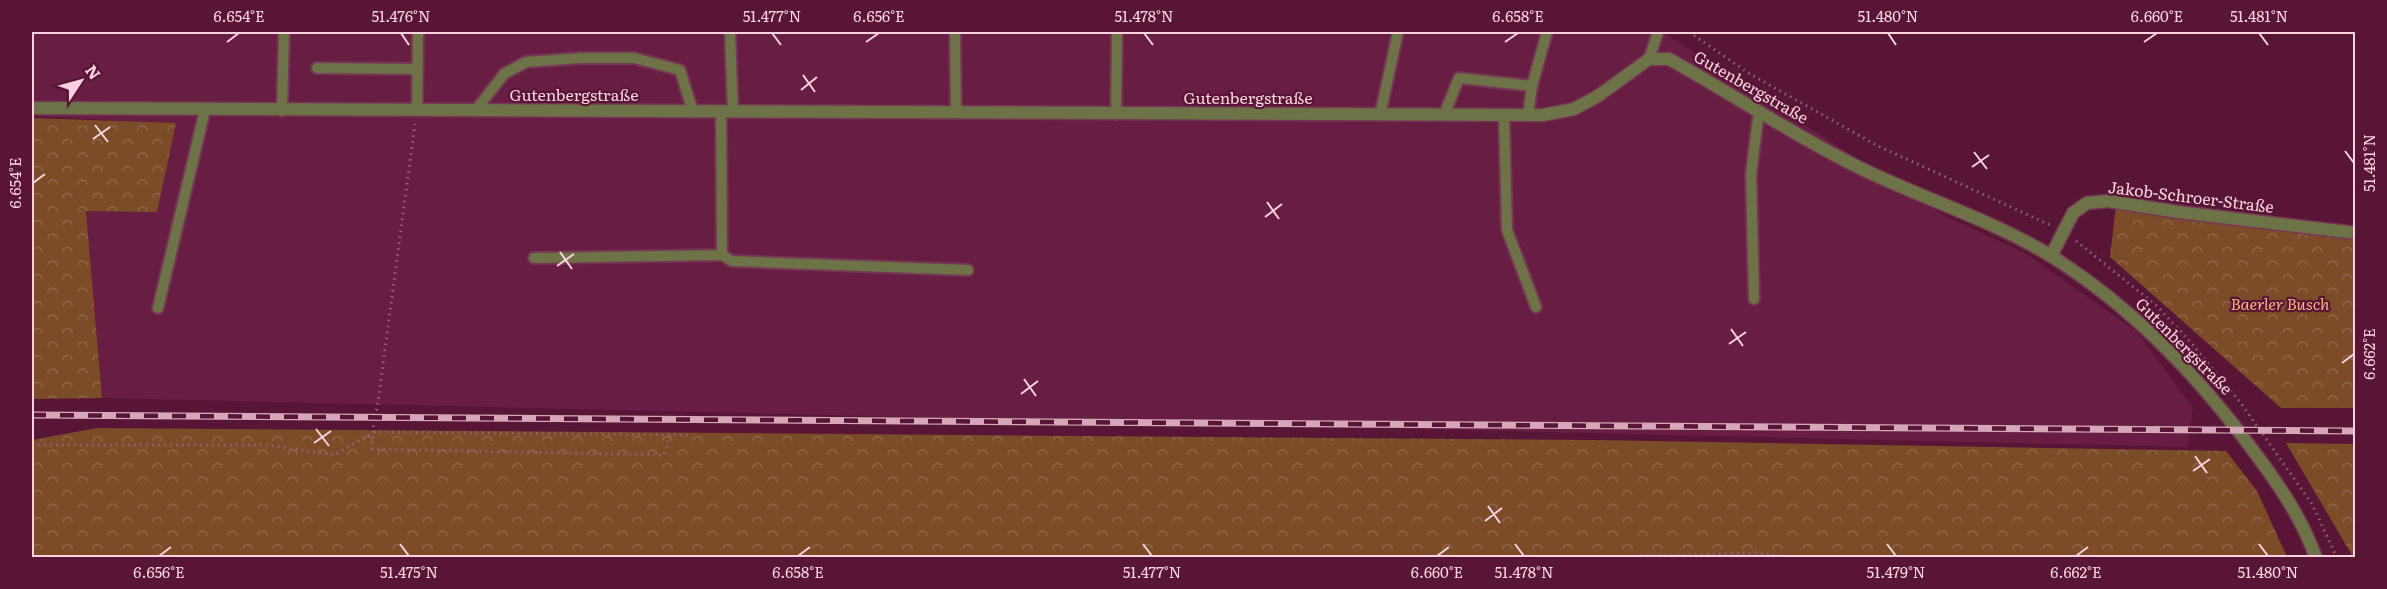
<svg xmlns="http://www.w3.org/2000/svg" width="2387" height="589" font-family="Literata,serif">
  <defs>
    <pattern id="forest-crowns" width="20" height="18" patternUnits="userSpaceOnUse" patternTransform="scale(1.5)"><rect width="20" height="18" fill="#7c4c29"/><path d="M2 6a3 3 0 1 1 6 0M12 15a3 3 0 1 1 6 0" fill="none" stroke="#906548"/></pattern>
  </defs>
  <rect width="100%" height="100%" fill="#581535"/>
  <polygon fill="#681e43" points="32,32 1663,32 1945,216 2025,253 2137,332 2193,408 2187,447 102,398 86,211 176,124 32,116"/>
  <g fill="url(#forest-crowns)">
    <polygon points="32,118 176,123 157,212 86,211 102,398 32,399"/>
    <polygon points="2116,206 2355,236 2355,408 2281,408 2110,257"/>
    <polygon points="97,428 1592,440 2226,451 2257,491 2287,557 32,557 32,440"/>
    <polygon points="2286,443 2355,444 2355,557 2353,557"/>
  </g>
  <g fill="none" stroke-linecap="round" stroke-linejoin="round">
    <g stroke="#753754" stroke-width="14">
      <g id="service">
        <polyline points="730,32 733,112"/>
        <polyline points="955,32 956,113"/>
        <polyline points="1649,59 1658,32"/>
        <polyline points="317,68 417,69"/>
        <polyline points="1532,86 1547,32"/>
        <polyline points="417,110 418,32"/>
        <polyline points="282,111 284,32"/>
        <polyline points="475,111 504,74 526,62 580,58 634,58 680,70 693,112"/>
        <polyline points="1116,114 1117,32"/>
        <polyline points="1380,115 1398,32"/>
        <polyline points="1444,115 1459,78 1532,86 1528,115"/>
        <polyline points="1504,115 1507,230 1536,307"/>
        <polyline points="722,255 732,261 968,270"/>
        <polyline points="534,258 722,255 721,112"/>
        <polyline points="1754,299 1751,174 1759,111"/>
        <polyline points="158,308 205,110"/>
      </g>
    </g>
    <g stroke="#753754" stroke-width="15">
      <g id="minor">
        <path d="M 32,108 L 1543,115 L 1574,109 L 1598,96 L 1649,59 L 1669,59 C 1734,95 1796,137 1862,169 C 1924,199 1992,220 2051,256 C 2131,306 2196,373 2252,449 C 2277,482 2302,518 2316,558"/>
        <polyline points="2051,256 2073,213 2087,203 2108,201 2178,212 2356,233"/>
      </g>
    </g>
    <g stroke="#985f79" stroke-width="3" stroke-dasharray="1.5 4.5" stroke-linecap="butt">
      <polyline points="1689,32 1750,74 1876,145 2050,225"/>
      <polyline points="2076,241 2157,306 2193,345 2240,402 2312,504 2337,558"/>
      <polyline points="670,435 664,455 372,449 374,432 690,435"/>
      <polyline points="32,445 267,445 334,455 374,432 372,417 377,409 415,124"/>
      <polyline points="1563,558 1757,553 1799,558"/>
    </g>
    <use href="#service" stroke="#6d7347" stroke-width="10"/>
    <use href="#minor" stroke="#6d7347" stroke-width="12"/>
    <g stroke="#d6a6b9" stroke-width="7">
      <polyline id="rail" points="32,415 2356,431"/>
    </g>
    <use href="#rail" stroke="#581535" stroke-width="4.5" stroke-dasharray="14" stroke-linecap="butt"/>
  </g>
  <path fill="none" stroke="#fbd1e0" stroke-width="2" d="M 401,33 L 409,45M 772,33 L 781,45M 1144,33 L 1153,45M 1888,33 L 1896,45M 2259,33 L 2268,45M 227,42 L 239,33M 866,42 L 879,33M 1505,42 L 1518,33M 2144,42 L 2157,33M 803,75 L 815,92M 801,90 L 817,77M 95,125 L 108,142M 93,139 L 110,127M 2345,151 L 2354,163M 1974,152 L 1987,169M 1972,167 L 1989,155M 33,183 L 45,174M 1267,202 L 1279,219M 1265,217 L 1282,204M 560,252 L 572,269M 557,266 L 574,254M 1731,329 L 1743,346M 1729,344 L 1746,332M 2342,363 L 2354,354M 1024,379 L 1036,396M 1021,394 L 1038,381M 316,429 L 329,446M 314,443 L 331,431M 2195,456 L 2207,473M 2193,471 L 2210,459M 1488,506 L 1500,523M 1485,521 L 1502,508M 400,544 L 409,556M 1143,544 L 1152,556M 1515,544 L 1524,556M 1887,544 L 1896,556M 2259,544 L 2268,556M 159,556 L 171,547M 798,556 L 810,547M 1437,556 L 1449,547M 2076,556 L 2088,547"/>
  <g text-anchor="middle" stroke-width="4.5" stroke-linejoin="round" paint-order="stroke">
    <g font-size="16" fill="#fbd1e0" stroke="#581535">
      <text transform="translate(1751 87) rotate(30)" y="6">Gutenbergstraße</text>
      <text x="574" y="101">Gutenbergstraße</text>
      <text x="1248" y="104">Gutenbergstraße</text>
      <text transform="translate(2191 197) rotate(7)" y="6">Jakob-Schroer-Straße</text>
      <text transform="translate(2184 346) rotate(45)" y="6">Gutenbergstraße</text>
    </g>
    <g font-size="16" font-style="italic" fill="#fdb17c" stroke="#581535">
      <text x="2280" y="310">Baerler Busch</text>
    </g>
  </g>
  <rect width="2387" height="589" fill="none" stroke="#581535" stroke-width="66"/>
  <g transform="translate(81 81) rotate(54)" stroke="#581535" stroke-width="4.5" paint-order="stroke">
  <path d="M0-4.5L10 22L0 15L-10 22Z" fill="#fbd1e0"/>
  <text y="-9" font-size="16" font-weight="bold" text-anchor="middle" fill="#fbd1e0">N</text>
  </g>
  <rect x="33" y="33" width="2321" height="523" fill="none" stroke="#fbd1e0" stroke-width="2"/>
  <g font-size="15" text-anchor="middle" fill="#fbd1e0">
    <text x="239" y="22">6.654°E</text>
    <text x="401" y="22">51.476°N</text>
    <text x="772" y="22">51.477°N</text>
    <text x="879" y="22">6.656°E</text>
    <text x="1144" y="22">51.478°N</text>
    <text x="1518" y="22">6.658°E</text>
    <text x="1888" y="22">51.480°N</text>
    <text x="2157" y="22">6.660°E</text>
    <text x="2259" y="22">51.481°N</text>
    <text transform="translate(2370 163) rotate(-90)" y="5">51.481°N</text>
    <text transform="translate(16 183) rotate(-90)" y="5">6.654°E</text>
    <text transform="translate(2370 354) rotate(-90)" y="5">6.662°E</text>
    <text x="159" y="578">6.656°E</text>
    <text x="409" y="578">51.475°N</text>
    <text x="798" y="578">6.658°E</text>
    <text x="1152" y="578">51.477°N</text>
    <text x="1437" y="578">6.660°E</text>
    <text x="1524" y="578">51.478°N</text>
    <text x="1896" y="578">51.479°N</text>
    <text x="2076" y="578">6.662°E</text>
    <text x="2268" y="578">51.480°N</text>
  </g>
</svg>
